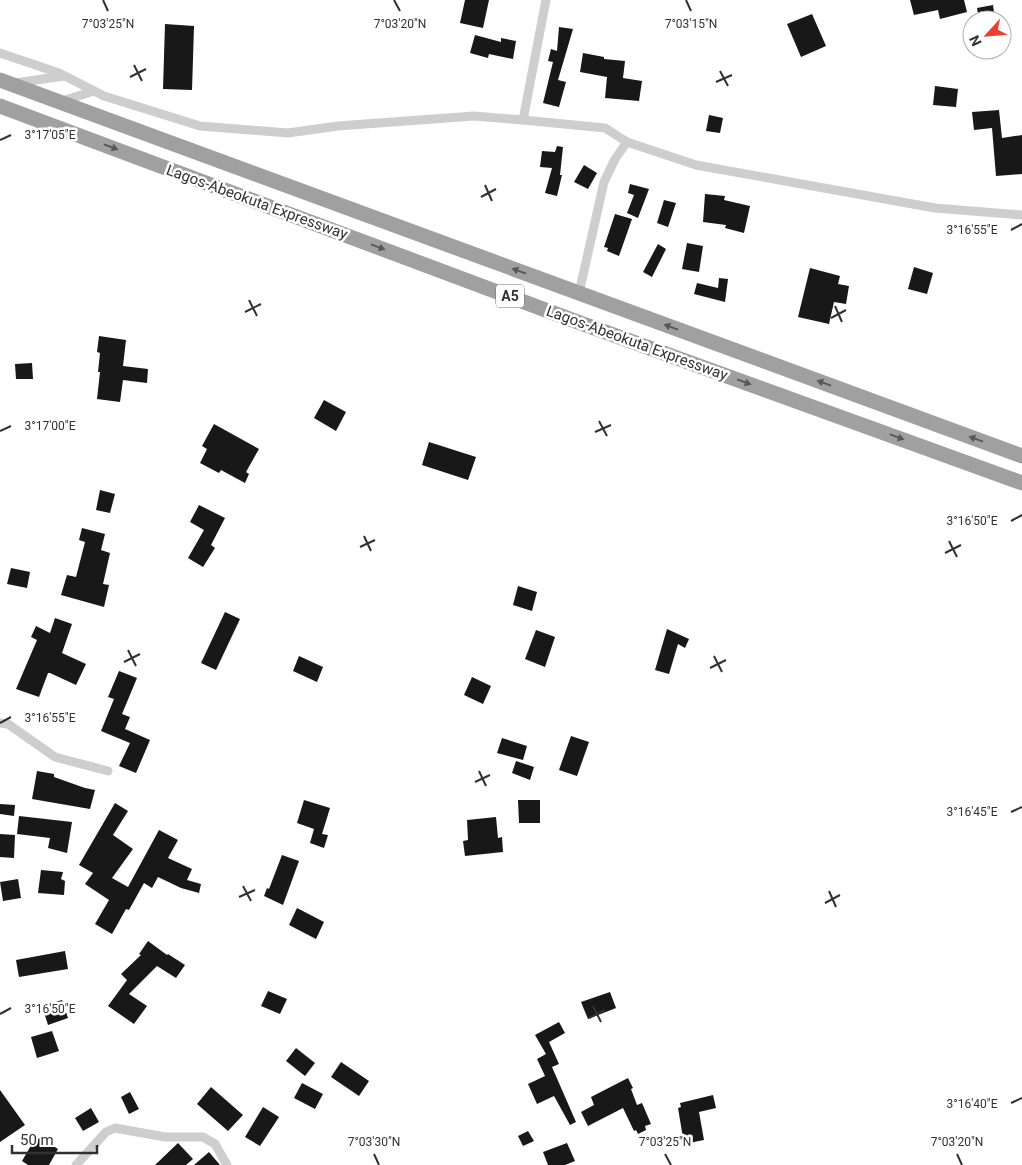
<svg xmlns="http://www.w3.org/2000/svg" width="1022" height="1165" font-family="Roboto,sans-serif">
  <rect width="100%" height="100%" fill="#fff"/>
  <g fill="#181818">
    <polygon points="465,0 489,0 483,28 460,23"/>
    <polygon points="910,0 964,0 967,12 940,19 938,10 914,15"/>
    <polygon points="993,5 995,20 979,20 977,8"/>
    <polygon points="812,14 826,46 801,57 787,24"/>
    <polygon points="165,24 194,26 192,90 163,89"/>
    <polygon points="559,27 573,29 558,80 566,82 559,107 543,103 553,62 548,61 551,49 557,51"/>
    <polygon points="475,35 501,42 501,38 516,41 513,59 489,54 488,58 470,53"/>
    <polygon points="583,53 604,57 604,59 625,61 623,78 642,81 639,101 605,98 607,77 580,72"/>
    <polygon points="935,86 958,89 956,107 933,105"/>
    <polygon points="999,110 1002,138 1022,135 1022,174 996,176 992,128 974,130 972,112"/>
    <polygon points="709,115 723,118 720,133 706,131"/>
    <polygon points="557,146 563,147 560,175 562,175 557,196 545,193 552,168 540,167 542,151 555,152"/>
    <polygon points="584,165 597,173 588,189 574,182"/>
    <polygon points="630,184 649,189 638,218 627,213 634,195 628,193"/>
    <polygon points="705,194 725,196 724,200 750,206 744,233 725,228 726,225 703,222"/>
    <polygon points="664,200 676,203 668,227 657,223"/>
    <polygon points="615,214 632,219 619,256 607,251 608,248 604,247"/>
    <polygon points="687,243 703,246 699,272 682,269"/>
    <polygon points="658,244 666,249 652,277 643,272"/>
    <polygon points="914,267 933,273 927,294 908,289"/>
    <polygon points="810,268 840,276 838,284 849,286 846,304 834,302 829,324 798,317"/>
    <polygon points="719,278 728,279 725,302 694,294 697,283 718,288"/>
    <polygon points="99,336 126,340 123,366 148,369 147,383 123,380 120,402 97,399 100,372 98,372 100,353 97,352"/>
    <polygon points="32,363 33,379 16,379 15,364"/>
    <polygon points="324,400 346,412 336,431 314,418"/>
    <polygon points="214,424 259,449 246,472 249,474 245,483 221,470 219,473 200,463 207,449 202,446"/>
    <polygon points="429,442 476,457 468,480 422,465"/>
    <polygon points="100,490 115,494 110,513 96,510"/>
    <polygon points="199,505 225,518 211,545 215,548 203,567 188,558 204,530 190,522"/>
    <polygon points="82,528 105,534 101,550 110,553 103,584 109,585 104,607 61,595 67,575 76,577 85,542 79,540"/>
    <polygon points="11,568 30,572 27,588 7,584"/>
    <polygon points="518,586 537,592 532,611 513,605"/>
    <polygon points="225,612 240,619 216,670 201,663"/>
    <polygon points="55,618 72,624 62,653 86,664 76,685 50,673 48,673 39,697 16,689 37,640 31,637 36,626 50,633"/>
    <polygon points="667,629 689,639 685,648 678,644 669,674 655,670"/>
    <polygon points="536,630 555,637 545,667 525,659"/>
    <polygon points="299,656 323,667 317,682 293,671"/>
    <polygon points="119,671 137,678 122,714 130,717 125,729 150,740 136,773 119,766 130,743 101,731 114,699 108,697"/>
    <polygon points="472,677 491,686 483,704 464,695"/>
    <polygon points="571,736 589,742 577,776 559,770"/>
    <polygon points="502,738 527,746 523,760 497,753"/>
    <polygon points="516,761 534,767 530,780 512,773"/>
    <polygon points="37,771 54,774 54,777 85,788 95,790 90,809 32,799"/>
    <polygon points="304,800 330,808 322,834 328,835 324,848 310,843 314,829 297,823"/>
    <polygon points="518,800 540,800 540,823 519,823"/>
    <polygon points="115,803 128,811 113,835 133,849 112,878 128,887 159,830 178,840 168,858 192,869 187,880 201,884 199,893 181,888 158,877 152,888 144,883 129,910 126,909 112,934 95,924 109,900 85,884 93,873 79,865"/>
    <polygon points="0,804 15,805 14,816 0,814"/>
    <polygon points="19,816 72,822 67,853 48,848 50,838 17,834"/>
    <polygon points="496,817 498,838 502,837 503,852 465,856 463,841 468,840 467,820"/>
    <polygon points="0,834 15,835 14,858 0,857"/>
    <polygon points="282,855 299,861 283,905 264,896 267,888 269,889"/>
    <polygon points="41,870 63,872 61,879 65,881 64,895 38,893"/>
    <polygon points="18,879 21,898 3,901 0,882"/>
    <polygon points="297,908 324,922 316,939 289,925"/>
    <polygon points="148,941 167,955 168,954 185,965 176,978 157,966 129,994 147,1006 134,1024 108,1006 127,980 121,974 141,955 139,954"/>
    <polygon points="65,951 68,969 19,977 16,960"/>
    <polygon points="268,991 287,999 280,1014 261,1006"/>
    <polygon points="610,992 616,1008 588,1019 581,1002"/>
    <polygon points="62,1000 68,1018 48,1025 42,1006"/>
    <polygon points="559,1022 565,1033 549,1042 559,1064 552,1067 576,1122 570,1125 554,1096 537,1104 528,1084 545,1076 537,1059 546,1054 535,1035"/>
    <polygon points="52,1031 59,1051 37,1058 31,1037"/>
    <polygon points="296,1048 315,1063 305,1076 286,1061"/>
    <polygon points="341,1062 369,1081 359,1096 331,1077"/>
    <polygon points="628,1078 633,1088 631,1089 637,1105 642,1103 651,1124 645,1126 646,1130 638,1134 636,1130 634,1131 623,1108 588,1126 581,1112 594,1105 591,1097"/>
    <polygon points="302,1083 323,1094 315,1109 294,1098"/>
    <polygon points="211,1087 243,1115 228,1131 197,1104"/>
    <polygon points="0,1090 25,1125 0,1142"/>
    <polygon points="130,1092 139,1109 129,1114 121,1097"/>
    <polygon points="713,1095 716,1108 699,1112 704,1140 684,1144 678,1108 681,1107 680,1103"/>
    <polygon points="263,1107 279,1117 260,1146 245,1137"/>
    <polygon points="91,1108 99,1122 83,1131 75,1118"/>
    <polygon points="528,1131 534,1141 523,1146 518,1136"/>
    <polygon points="40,1138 58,1149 49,1165 28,1165 22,1161 33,1142"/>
    <polygon points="178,1143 193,1159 186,1165 155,1165"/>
    <polygon points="567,1143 575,1161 565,1165 548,1165 543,1152"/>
    <polygon points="209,1152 220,1165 194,1165"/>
  </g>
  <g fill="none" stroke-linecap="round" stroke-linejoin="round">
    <g stroke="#cecece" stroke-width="9">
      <polyline points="0,53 59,73 104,96 200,126 288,133 338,126 474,116 523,120 605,128 627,142 696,165 935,208 1022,215"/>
      <polyline points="15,83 64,76"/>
      <polyline points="62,101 94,91"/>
      <polyline points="523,120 546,0"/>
      <polyline points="579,293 604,182 615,159 627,142"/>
      <polyline points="0,723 8,724 55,757 108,771"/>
      <polyline points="76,1165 106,1132 115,1128 165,1137 203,1137 215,1144 227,1165"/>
    </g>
    <g stroke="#a0a0a0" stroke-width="15">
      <polyline points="0,80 1022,456"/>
      <polyline points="0,106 575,321 1022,483"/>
    </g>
  </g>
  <defs><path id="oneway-solid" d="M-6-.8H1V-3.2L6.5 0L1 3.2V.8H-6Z" transform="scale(1.25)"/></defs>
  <g fill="#585858">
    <use href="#oneway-solid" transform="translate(111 147) rotate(20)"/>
    <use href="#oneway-solid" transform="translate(378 247) rotate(20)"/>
    <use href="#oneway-solid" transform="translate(519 271) rotate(-160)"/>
    <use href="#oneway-solid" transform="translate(671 327) rotate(-160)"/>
    <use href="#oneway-solid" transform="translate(744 382) rotate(20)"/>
    <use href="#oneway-solid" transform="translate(824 383) rotate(-160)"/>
    <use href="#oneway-solid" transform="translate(897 437) rotate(20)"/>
    <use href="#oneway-solid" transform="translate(976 439) rotate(-160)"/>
  </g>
  <path fill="none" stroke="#313131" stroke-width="2" d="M 103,0 L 108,11M 394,0 L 400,11M 686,0 L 691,11M 134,65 L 142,81M 720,71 L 728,86M 130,77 L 146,69M 716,82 L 732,75M 0,140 L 11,135M 485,185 L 492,201M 481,197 L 496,189M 1011,230 L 1022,224M 249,300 L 257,316M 835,306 L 842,322M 245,312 L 261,304M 831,318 L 846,310M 599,421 L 607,436M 0,431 L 11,426M 595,432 L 611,425M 1011,521 L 1022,515M 364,536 L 371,551M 949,541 L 957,557M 360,547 L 375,540M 945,553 L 961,545M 128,650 L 136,666M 714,656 L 722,672M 124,662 L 140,654M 710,668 L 726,660M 0,723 L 11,717M 479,771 L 486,786M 475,782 L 490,775M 1011,812 L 1022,807M 243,886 L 251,901M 829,891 L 836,907M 239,897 L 255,890M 825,903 L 840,895M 593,1006 L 601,1022M 0,1014 L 11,1008M 589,1018 L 605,1010M 1011,1103 L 1022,1098M 374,1154 L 379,1165M 665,1154 L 671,1165M 957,1154 L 962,1165"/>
  <g text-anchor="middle" stroke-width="5" stroke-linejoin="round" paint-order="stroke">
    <rect fill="#fff" stroke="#6f6f6f" stroke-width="1" x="496" y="284.5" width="28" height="23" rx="4"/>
    <g font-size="14" font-weight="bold" fill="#313131">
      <text x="510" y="301">A5</text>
    </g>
    <g font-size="15" fill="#313131" stroke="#fff">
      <text transform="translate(257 202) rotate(20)" y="5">Lagos-Abeokuta Expressway</text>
      <text transform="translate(637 343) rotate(20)" y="5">Lagos-Abeokuta Expressway</text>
    </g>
  </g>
  <g font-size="12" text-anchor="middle" fill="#313131" stroke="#fff" stroke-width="5" stroke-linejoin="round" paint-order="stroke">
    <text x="108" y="28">7°03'25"N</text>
    <text x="400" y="28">7°03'20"N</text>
    <text x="691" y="28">7°03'15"N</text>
    <text x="50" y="139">3°17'05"E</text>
    <text x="972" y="234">3°16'55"E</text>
    <text x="50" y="430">3°17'00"E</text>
    <text x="972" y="525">3°16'50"E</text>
    <text x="50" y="722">3°16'55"E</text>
    <text x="972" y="816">3°16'45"E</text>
    <text x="50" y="1013">3°16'50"E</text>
    <text x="972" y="1108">3°16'40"E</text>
    <text x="374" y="1146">7°03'30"N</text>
    <text x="665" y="1146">7°03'25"N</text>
    <text x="957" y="1146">7°03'20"N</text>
  </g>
  <g transform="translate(987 35) rotate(244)"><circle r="24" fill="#ffffff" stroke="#adadad"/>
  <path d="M0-4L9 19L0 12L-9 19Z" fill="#ec3f2e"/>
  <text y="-8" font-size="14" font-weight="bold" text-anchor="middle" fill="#313131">N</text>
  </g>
  <path d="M12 1145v8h85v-8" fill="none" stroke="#313131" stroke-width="2.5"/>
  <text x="20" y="1145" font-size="15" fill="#313131" stroke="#ffffff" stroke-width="4" paint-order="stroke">50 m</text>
</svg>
